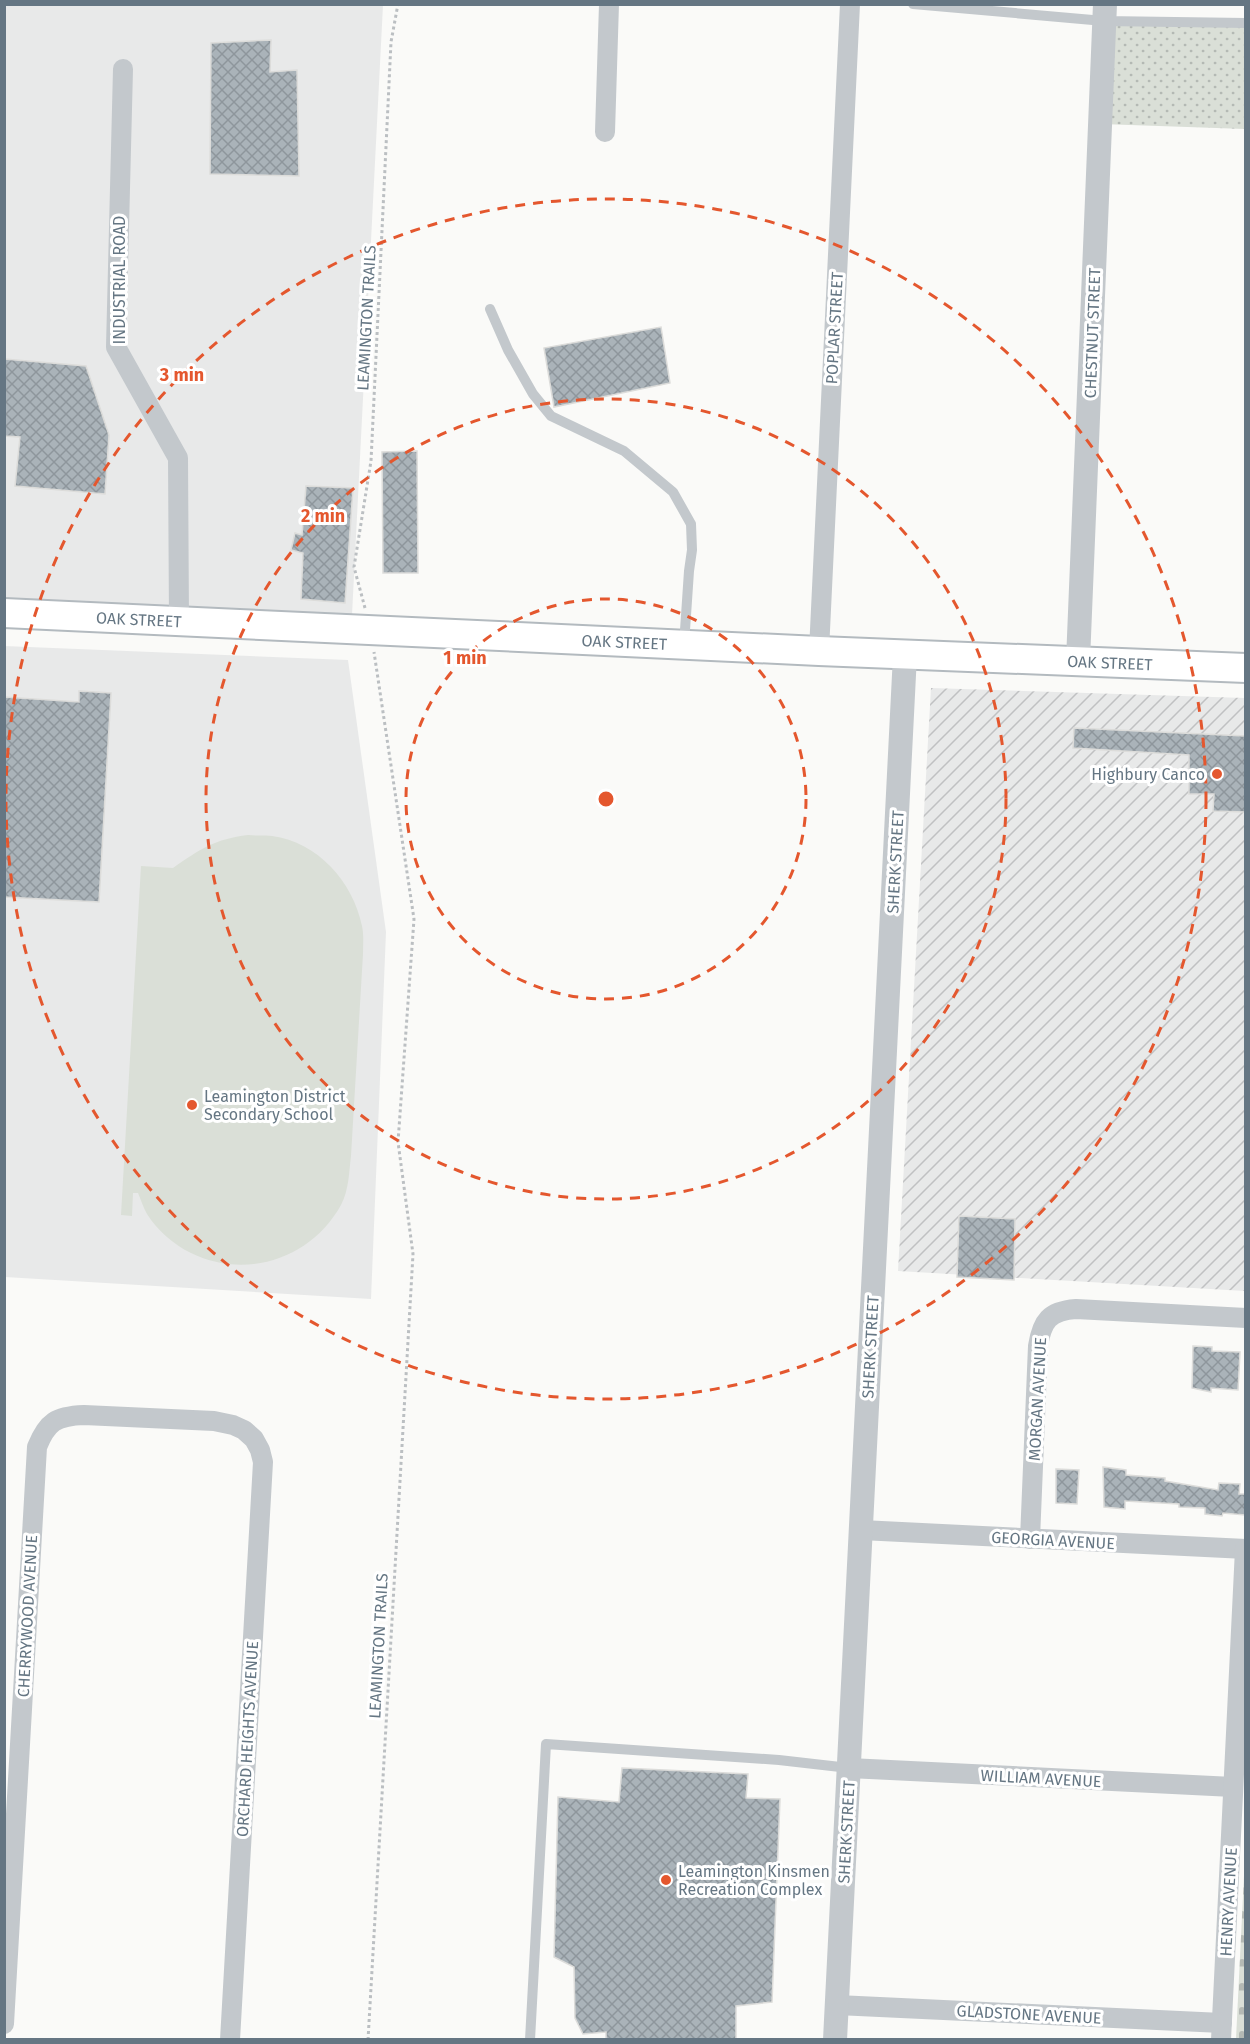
<svg xmlns="http://www.w3.org/2000/svg" width="1250" height="2044" font-family="'Fira Sans',sans-serif">
  <defs>
    <pattern id="industrial-furrows" width="10" height="10" patternUnits="userSpaceOnUse" patternTransform="scale(1.5)"><rect width="10" height="10" fill="#e8e9e9"/><path d="M-1 1l2-2M0 10L10 0M9 11l2-2" fill="none" stroke="#c0c1c2"/></pattern>
    <pattern id="green-dots" width="8" height="8" patternUnits="userSpaceOnUse" patternTransform="scale(1.5)"><rect width="8" height="8" fill="#dadfd7"/><path d="M2 2h.1M6 6h.1" fill="none" stroke="#b4b9b4" stroke-width="1.8" stroke-linecap="round"/></pattern>
    <pattern id="cemetery-stones" width="16" height="16" patternUnits="userSpaceOnUse" patternTransform="scale(1.5)"><rect width="16" height="16" fill="#dadfd7"/><path d="M2 7V4a2 2 0 0 1 4 0v3zM10 15v-3a2 2 0 0 1 4 0v3z" fill="#b4b9b4"/></pattern>
    <pattern id="building-cross-hatch" width="8" height="8" patternUnits="userSpaceOnUse" patternTransform="scale(1.5)"><rect width="8" height="8" fill="#aab3b9"/><path d="M0 0l8 8M0 8l8-8" fill="none" stroke="#8e969c"/></pattern>
  </defs>
  <rect width="100%" height="100%" fill="#fafaf8"/>
  <g fill="#e8e9e9">
    <polygon points="5,5 383,5 352,615 5,598"/>
    <polygon points="4,646 348,660 386,932 371,1299 5,1277"/>
  </g>
  <polygon fill="url(#industrial-furrows)" points="931,688 1245,698 1245,1291 898,1271"/>
  <polygon fill="url(#green-dots)" points="1104,21 1245,24 1245,129 1101,124"/>
  <polygon fill="url(#cemetery-stones)" points="1245,1855 1245,2039 1236,2039"/>
  <path fill="#dadfd7" d="M 248,835 C 256,836 264,835 272,836 C 318,842 353,882 362,926 C 364,935 363,945 363,954 L 351,1156 C 349,1172 349,1190 341,1205 C 311,1259 246,1280 191,1253 C 174,1245 157,1230 147,1214 C 143,1207 141,1200 138,1193 L 133,1193 L 132,1216 L 121,1215 L 141,866 L 173,868 C 200,849 215,839 248,835 Z"/>
  <g fill="url(#building-cross-hatch)" stroke="#dcdcda" stroke-width="1.5">
    <polygon points="271,40 270,72 297,70 299,176 210,174 211,43"/>
    <polygon points="661,327 670,383 554,407 544,348"/>
    <polygon points="4,359 86,366 109,435 105,494 15,486 20,437 4,436"/>
    <polygon points="417,451 418,573 383,573 382,452"/>
    <polygon points="306,486 353,488 345,603 301,599 303,553 291,550 295,533 302,535"/>
    <polygon points="79,691 111,693 99,902 4,897 4,697 79,702"/>
    <polygon points="1074,728 1245,736 1245,812 1213,811 1214,794 1189,794 1189,755 1073,748"/>
    <polygon points="959,1216 1015,1219 1014,1280 957,1277"/>
    <polygon points="1193,1346 1212,1347 1212,1351 1240,1352 1238,1390 1211,1388 1211,1392 1192,1388"/>
    <polygon points="1103,1467 1126,1470 1126,1475 1165,1478 1165,1481 1218,1490 1219,1483 1240,1484 1239,1494 1245,1494 1245,1515 1223,1513 1222,1516 1205,1514 1205,1508 1179,1507 1179,1504 1125,1501 1125,1509 1104,1507"/>
    <polygon points="1056,1469 1079,1470 1077,1504 1056,1503"/>
    <polygon points="622,1768 748,1774 746,1798 780,1799 772,2002 736,2006 736,2040 606,2040 606,2032 583,2034 575,2018 574,1967 554,1957 558,1797 619,1802"/>
  </g>
  <g fill="none" stroke-linecap="round" stroke-linejoin="round">
    <g stroke="#b3babf" stroke-width="32">
      <g id="secondary">
        <path id="s1" d="M 4,613 L 819,651 L 1246,668"/>
      </g>
    </g>
    <g stroke="#bbbfc2" stroke-width="3" stroke-dasharray="3 3" stroke-linecap="butt">
      <polyline points="365,608 354,567 371,461 391,42 398,4"/>
      <polyline points="368,2040 413,1254 398,1142 414,919 374,652"/>
    </g>
    <g stroke="#c3c8cc" stroke-width="10">
      <polyline points="913,4 1104,21 1246,23"/>
      <polyline points="490,309 508,350 533,394 551,416 624,451 673,492 691,524 692,550 689,571 684,645"/>
      <polyline points="530,2040 546,1744 779,1760 849,1768"/>
    </g>
    <g stroke="#c3c8cc" stroke-width="20">
      <polyline points="123,69 116,347 178,458 179,621"/>
      <polyline points="605,132 609,4"/>
      <polyline points="819,651 850,4"/>
      <polyline points="861,1530 1246,1549"/>
      <path d="M 1030,1539 L 1038,1346 C 1042,1321 1049,1311 1076,1309 L 1246,1318"/>
      <polyline points="849,1768 1233,1787"/>
      <polyline points="837,2005 1222,2023"/>
      <path d="M 4,2024 L 37,1447 C 47,1422 56,1416 84,1415 L 214,1421 L 233,1425 L 244,1430 L 254,1439 L 260,1450 L 263,1462 L 230,2040"/>
      <polyline points="1221,2040 1245,1549"/>
    </g>
    <g stroke="#c3c8cc" stroke-width="24">
      <polyline points="1078,661 1105,4"/>
      <polyline points="835,2040 905,655"/>
    </g>
    <use href="#secondary" stroke="#fff" stroke-width="28"/>
  </g>
  <g fill="none" stroke="#e4572e" stroke-width="3" stroke-dasharray="10 8">
    <circle cx="606" cy="799" r="200"/>
    <circle cx="606" cy="799" r="400"/>
    <circle cx="606" cy="799" r="600"/>
  </g>
  <g fill="#e4572e" stroke="#fff" stroke-width="2">
    <circle cx="1217" cy="774" r="6"/>
    <circle cx="192" cy="1105" r="6"/>
    <circle cx="666" cy="1880" r="6"/>
  </g>
  <g text-anchor="middle" stroke-width="6" stroke-linejoin="round" paint-order="stroke">
    <g font-size="16" fill="#657683" stroke="#fff">
      <text transform="translate(119 280) rotate(-90)" y="6">INDUSTRIAL ROAD</text>
      <text transform="translate(366 318) rotate(-87)" y="6">LEAMINGTON TRAILS</text>
      <text transform="translate(834 328) rotate(-87)" y="6">POPLAR STREET</text>
      <text transform="translate(1092 333) rotate(-88)" y="6">CHESTNUT STREET</text>
      <text dy="6" stroke="none"><textPath href="#s1" startOffset="135">OAK STREET</textPath></text>
      <text dy="6" stroke="none"><textPath href="#s1" startOffset="621">OAK STREET</textPath></text>
      <text dy="6" stroke="none"><textPath href="#s1" startOffset="1107">OAK STREET</textPath></text>
      <text transform="translate(895 862) rotate(-87)" y="6">SHERK STREET</text>
      <text transform="translate(870 1347) rotate(-87)" y="6">SHERK STREET</text>
      <text transform="translate(1037 1399) rotate(-87)" y="6">MORGAN AVENUE</text>
      <text transform="translate(1053 1540) rotate(3)" y="6">GEORGIA AVENUE</text>
      <text transform="translate(27 1616) rotate(-87)" y="6">CHERRYWOOD AVENUE</text>
      <text transform="translate(378 1646) rotate(-87)" y="6">LEAMINGTON TRAILS</text>
      <text transform="translate(247 1739) rotate(-87)" y="6">ORCHARD HEIGHTS AVENUE</text>
      <text transform="translate(1041 1778) rotate(3)" y="6">WILLIAM AVENUE</text>
      <text transform="translate(846 1832) rotate(-87)" y="6">SHERK STREET</text>
      <text transform="translate(1228 1902) rotate(-87)" y="6">HENRY AVENUE</text>
      <text transform="translate(1029 2014) rotate(3)" y="6">GLADSTONE AVENUE</text>
    </g>
    <g font-size="16" fill="#657683" stroke="#fff" text-anchor="start">
      <text x="1205" y="780" text-anchor="end">Highbury Canco</text>
      <text x="204" y="1102">Leamington District<tspan x="204" dy="18">Secondary School</tspan></text>
      <text x="678" y="1877">Leamington Kinsmen<tspan x="678" dy="18">Recreation Complex</tspan></text>
    </g>
  </g>
  <circle cx="606" cy="799" r="9" fill="#e4572e" stroke="#fff" stroke-width="3"/>
  <g font-size="18" text-anchor="middle" font-weight="bold" fill="#e4572e" stroke="#fff" stroke-width="6" stroke-linejoin="round" paint-order="stroke">
    <text x="182" y="381">3 min</text>
    <text x="323" y="522">2 min</text>
    <text x="465" y="664">1 min</text>
  </g>
  <rect width="1250" height="2044" fill="none" stroke="#657683" stroke-width="12"/>
</svg>
